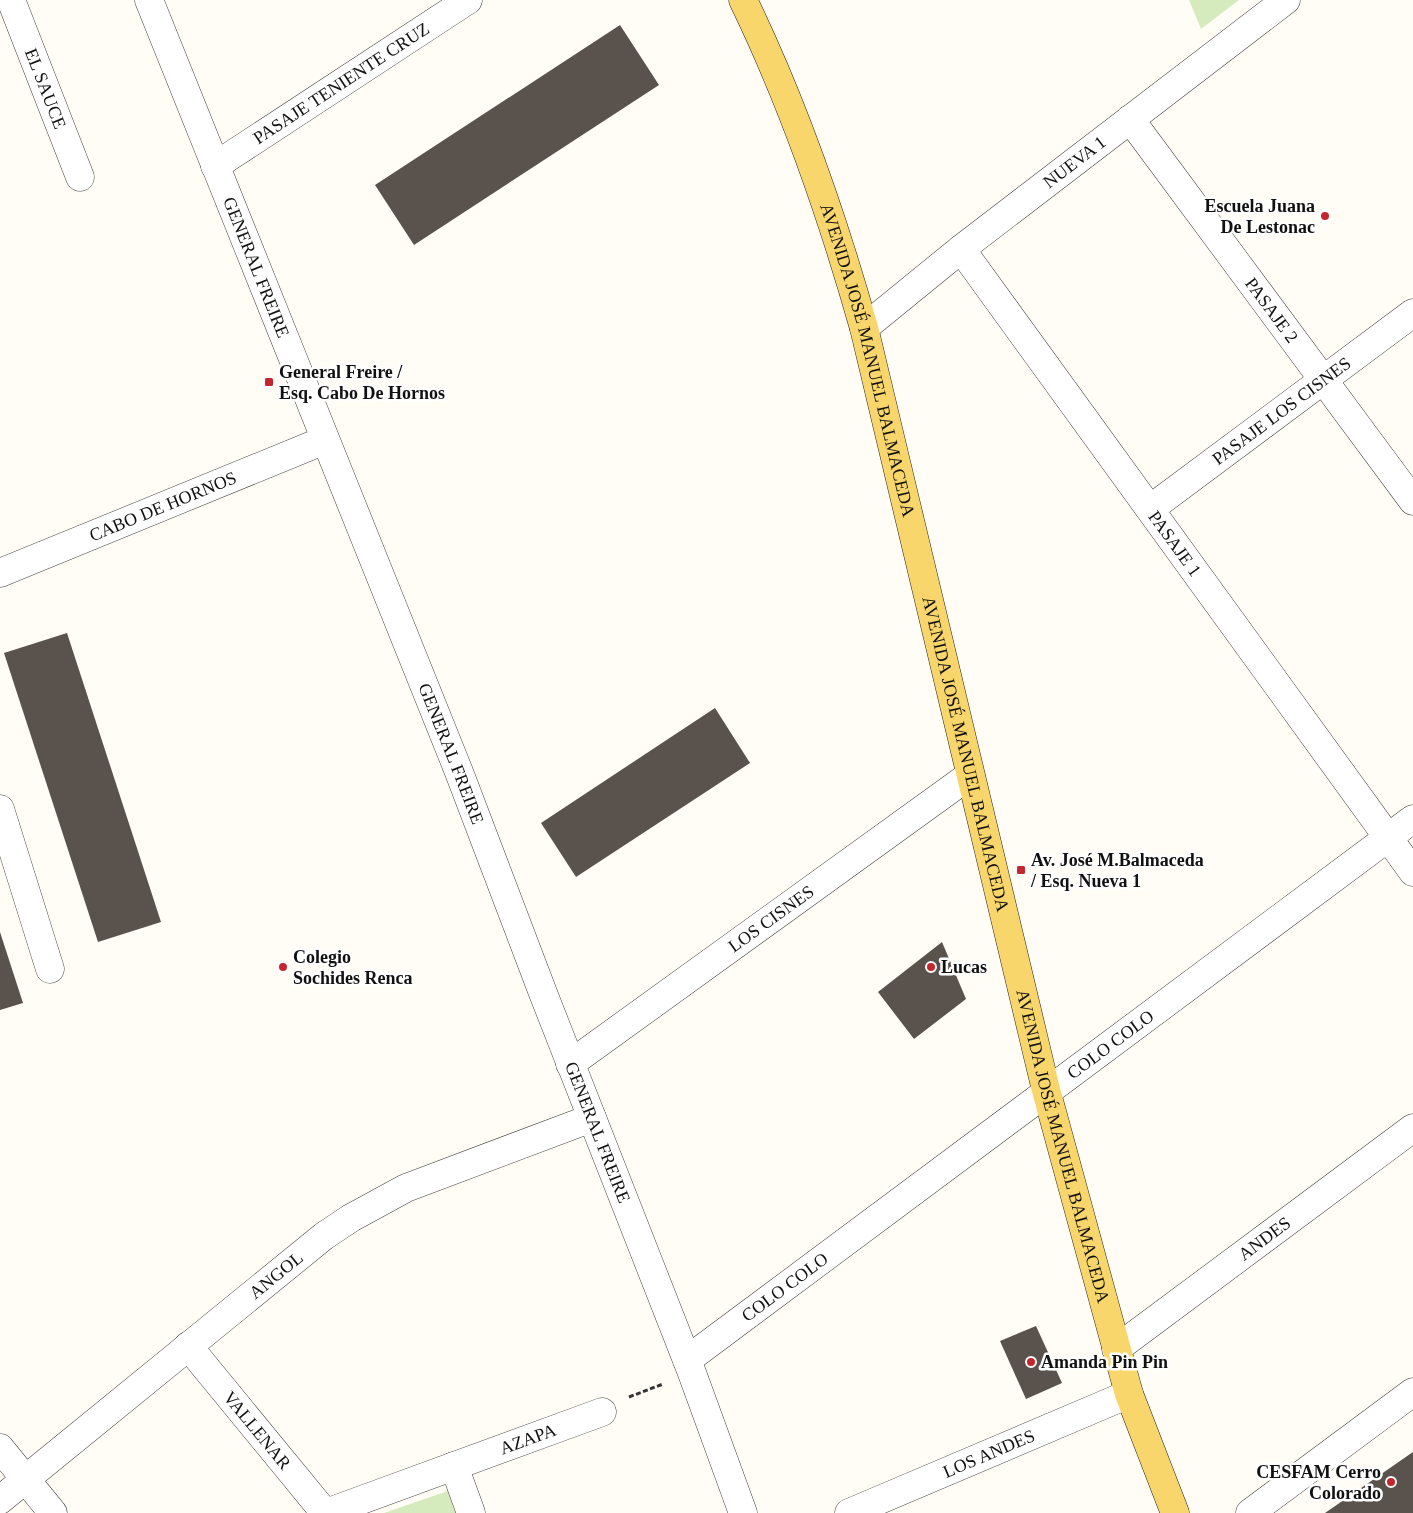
<svg xmlns="http://www.w3.org/2000/svg" width="1413" height="1513" font-family="'Times New Roman',serif">
  <rect width="100%" height="100%" fill="#fffdf5"/>
  <g fill="#d5ebbd">
    <polygon points="1189,0 1239,0 1201,29"/>
    <polygon points="471,1483 481,1513 384,1513"/>
  </g>
  <g fill="#5a524d">
    <polygon points="620,25 659,85 414,245 375,185"/>
    <polygon points="67,633 161,922 98,942 4,653"/>
    <polygon points="715,708 750,763 576,877 541,823"/>
    <polygon points="0,932 23,1003 0,1010"/>
    <polygon points="942,942 966,999 914,1039 878,992"/>
    <polygon points="1036,1326 1062,1383 1026,1399 1000,1341"/>
    <polygon points="1413,1452 1413,1513 1325,1513"/>
  </g>
  <g fill="none" stroke-linecap="round" stroke-linejoin="round">
    <g stroke="#444" stroke-width="29">
      <g id="minor">
        <path id="s1" d="M 11,0 L 80,177"/>
        <path id="s2" d="M 149,0 L 459,772 L 543,993 L 692,1373 L 743,1513"/>
        <path id="s3" d="M 1130,119 L 1413,501"/>
        <path id="s4" d="M 215,166 L 468,0"/>
        <path id="s5" d="M 961,249 L 1413,872"/>
        <path id="s6" d="M 864,328 L 961,249 L 1286,0"/>
        <path id="s7" d="M 1150,509 L 1413,313"/>
        <path id="s8" d="M 0,573 L 325,440"/>
        <polyline points="0,809 50,969"/>
        <path id="s9" d="M 570,1064 L 970,775"/>
        <path id="s10" d="M 188,1346 L 325,1513"/>
        <path id="s11" d="M 1116,1349 L 1413,1128"/>
        <path id="s12" d="M 687,1360 L 1413,819"/>
        <polyline points="0,1448 53,1513"/>
        <polyline points="454,1466 471,1513"/>
        <path id="s13" d="M 0,1500 L 324,1236 L 351,1218 L 406,1188 L 592,1118"/>
        <path id="s14" d="M 326,1513 L 602,1412"/>
        <path id="s15" d="M 849,1513 L 1129,1394"/>
        <polyline points="1250,1513 1413,1392"/>
      </g>
    </g>
    <g stroke="#222" stroke-width="29">
      <g id="major">
        <path id="s16" d="M 743,0 C 794,105 832,215 864,328 L 1046,1090 L 1129,1394 L 1175,1513"/>
      </g>
    </g>
    <polyline stroke="#333" stroke-width="3" stroke-dasharray="5 2.5" stroke-linecap="butt" points="629,1397 663,1384"/>
    <use href="#minor" stroke="#fff" stroke-width="28"/>
    <use href="#major" stroke="#f9d66b" stroke-width="28"/>
  </g>
  <g fill="#c4262e" stroke="#fff" stroke-width="2">
    <circle cx="1325" cy="216" r="5"/>
    <rect x="264" y="377" width="10" height="10" rx="2.5"/>
    <rect x="1016" y="865" width="10" height="10" rx="2.5"/>
    <circle cx="283" cy="967" r="5"/>
    <circle cx="931" cy="967" r="5"/>
    <circle cx="1031" cy="1362" r="5"/>
    <circle cx="1391" cy="1482" r="5"/>
  </g>
  <g text-anchor="middle" stroke-width="5" stroke-linejoin="round" paint-order="stroke">
    <g font-size="18" fill="#111" stroke="#fff">
      <text dy="6" stroke="none"><textPath href="#s4" startOffset="151">PASAJE TENIENTE CRUZ</textPath></text>
      <text dy="6" stroke="none"><textPath href="#s1" startOffset="95">EL SAUCE</textPath></text>
      <text dy="6" stroke="none"><textPath href="#s6" startOffset="268">NUEVA 1</textPath></text>
      <text dy="6" stroke="none"><textPath href="#s2" startOffset="288">GENERAL FREIRE</textPath></text>
      <text dy="6" stroke="none"><textPath href="#s3" startOffset="238">PASAJE 2</textPath></text>
      <text dy="6" stroke="none"><textPath href="#s16" startOffset="382">AVENIDA JOSÉ MANUEL BALMACEDA</textPath></text>
      <text dy="6" stroke="none"><textPath href="#s7" startOffset="164">PASAJE LOS CISNES</textPath></text>
      <text dy="6" stroke="none"><textPath href="#s8" startOffset="176">CABO DE HORNOS</textPath></text>
      <text dy="6" stroke="none"><textPath href="#s5" startOffset="364">PASAJE 1</textPath></text>
      <text dy="6" stroke="none"><textPath href="#s16" startOffset="788">AVENIDA JOSÉ MANUEL BALMACEDA</textPath></text>
      <text dy="6" stroke="none"><textPath href="#s2" startOffset="812">GENERAL FREIRE</textPath></text>
      <text dy="6" stroke="none"><textPath href="#s9" startOffset="248">LOS CISNES</textPath></text>
      <text dy="6" stroke="none"><textPath href="#s12" startOffset="528">COLO COLO</textPath></text>
      <text dy="6" stroke="none"><textPath href="#s2" startOffset="1218">GENERAL FREIRE</textPath></text>
      <text dy="6" stroke="none"><textPath href="#s16" startOffset="1192">AVENIDA JOSÉ MANUEL BALMACEDA</textPath></text>
      <text dy="6" stroke="none"><textPath href="#s11" startOffset="185">ANDES</textPath></text>
      <text dy="6" stroke="none"><textPath href="#s13" startOffset="356">ANGOL</textPath></text>
      <text dy="6" stroke="none"><textPath href="#s12" startOffset="122">COLO COLO</textPath></text>
      <text dy="6" stroke="none"><textPath href="#s10" startOffset="109">VALLENAR</textPath></text>
      <text dy="6" stroke="none"><textPath href="#s14" startOffset="215">AZAPA</textPath></text>
      <text dy="6" stroke="none"><textPath href="#s15" startOffset="152">LOS ANDES</textPath></text>
    </g>
    <g font-size="18" font-weight="bold" fill="#111" stroke="#fff" text-anchor="start">
      <text x="1315" y="212" text-anchor="end">Escuela Juana<tspan x="1315" dy="21">De Lestonac</tspan></text>
      <text x="279" y="378">General Freire /<tspan x="279" dy="21">Esq. Cabo De Hornos</tspan></text>
      <text x="1031" y="866">Av. José M.Balmaceda<tspan x="1031" dy="21">/ Esq. Nueva 1</tspan></text>
      <text x="293" y="963">Colegio<tspan x="293" dy="21">Sochides Renca</tspan></text>
      <text x="941" y="973">Lucas</text>
      <text x="1041" y="1368">Amanda Pin Pin</text>
      <text x="1381" y="1478" text-anchor="end">CESFAM Cerro<tspan x="1381" dy="21">Colorado</tspan></text>
    </g>
  </g>
</svg>
